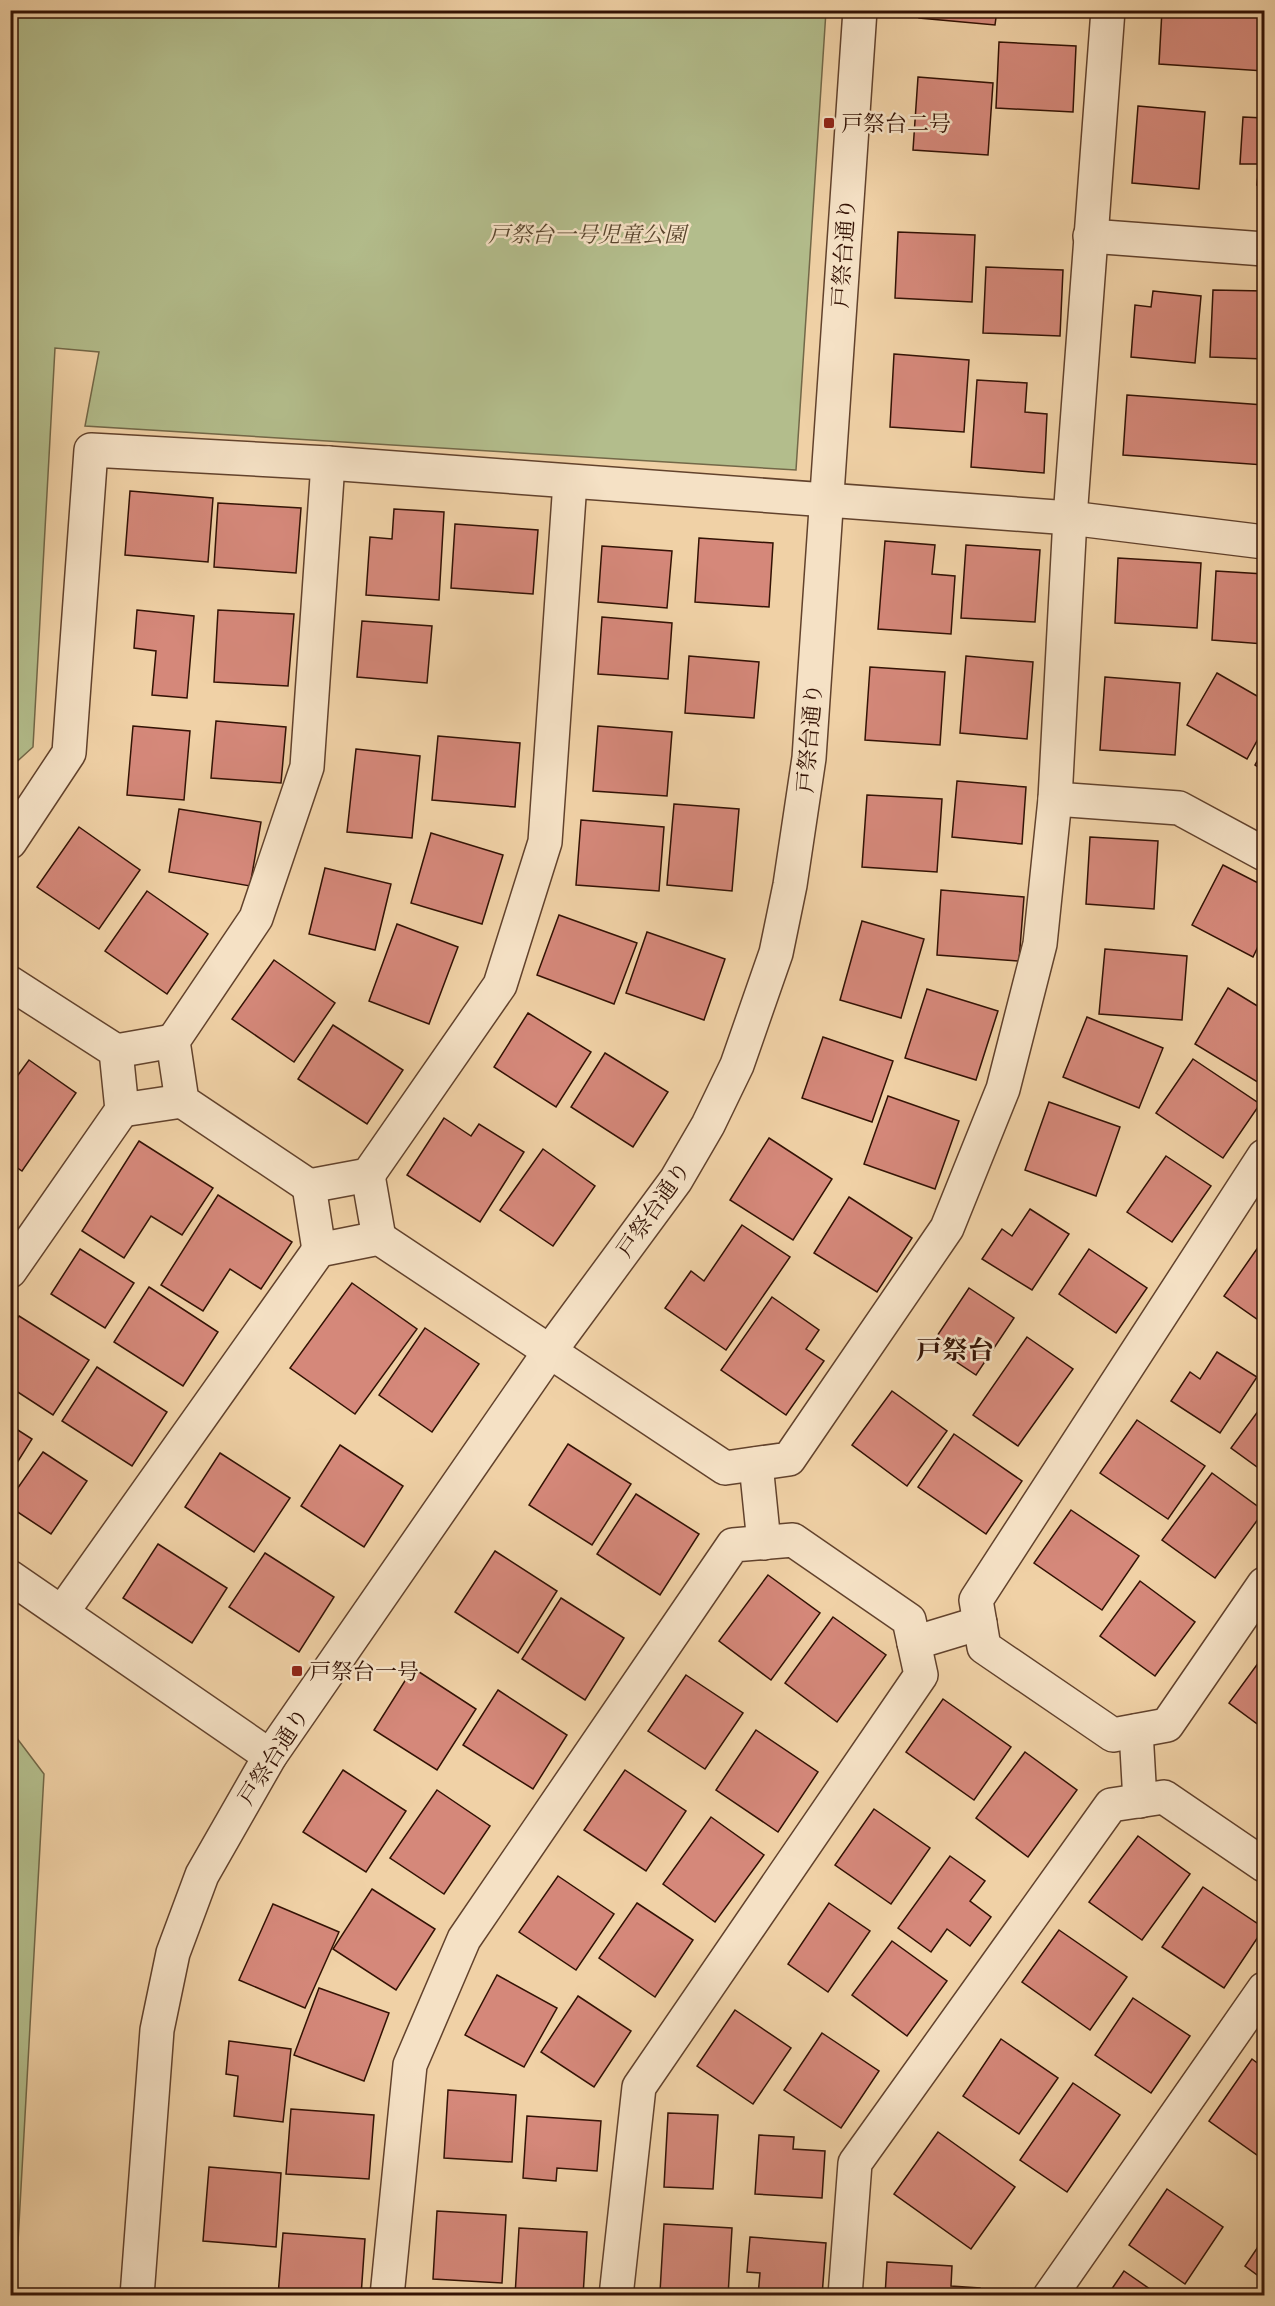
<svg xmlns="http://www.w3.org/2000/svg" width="1275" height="2306" font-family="'IM FELL French Canon','Noto Serif JP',serif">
  <rect width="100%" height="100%" fill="#f0d1a6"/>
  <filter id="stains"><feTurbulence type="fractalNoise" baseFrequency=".00333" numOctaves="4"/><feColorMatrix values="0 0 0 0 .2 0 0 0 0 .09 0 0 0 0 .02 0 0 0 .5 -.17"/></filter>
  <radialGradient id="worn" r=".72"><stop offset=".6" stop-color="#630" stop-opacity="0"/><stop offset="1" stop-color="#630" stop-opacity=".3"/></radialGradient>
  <g fill="#b3bd8c" stroke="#736848" stroke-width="1.5">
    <polygon points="11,10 826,11 796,470 85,426 99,352 55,348 33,747 11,767"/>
    <polygon points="10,1729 44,1774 15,2296 10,2295"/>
  </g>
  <g fill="#d5887a" stroke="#331204" stroke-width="1.5">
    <polygon points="919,10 997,10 995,25 919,18"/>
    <polygon points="1162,10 1264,10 1264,71 1159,64"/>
    <polygon points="999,42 1076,46 1073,112 996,108"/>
    <polygon points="918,77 993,83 988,155 913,150"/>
    <polygon points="1138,106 1205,112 1199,189 1132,183"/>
    <polygon points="1243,117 1264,118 1264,185 1257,185 1259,164 1240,164"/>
    <polygon points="898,232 975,235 972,302 895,298"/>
    <polygon points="986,267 1063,270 1060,336 983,333"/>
    <polygon points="1213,290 1264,291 1264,359 1210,357"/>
    <polygon points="1153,291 1201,296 1195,363 1131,357 1135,305 1151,307"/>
    <polygon points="894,354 969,360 964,432 890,427"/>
    <polygon points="977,380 1027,383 1025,412 1047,414 1044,473 971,467"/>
    <polygon points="1127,395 1264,405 1264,465 1123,455"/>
    <polygon points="130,491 213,498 208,562 125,555"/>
    <polygon points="218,503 301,508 296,573 214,567"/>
    <polygon points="394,509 444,512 439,600 366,595 370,537 392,539"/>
    <polygon points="455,524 538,530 533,594 451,588"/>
    <polygon points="699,538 773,543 769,607 695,602"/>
    <polygon points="885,541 935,545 932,574 955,576 951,634 878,629"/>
    <polygon points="966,545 1040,550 1035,622 961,618"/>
    <polygon points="602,546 672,551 667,608 598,602"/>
    <polygon points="1118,558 1201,563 1197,628 1115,623"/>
    <polygon points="1216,571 1264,574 1264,644 1212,640"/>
    <polygon points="137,610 194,616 187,698 152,695 156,651 134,648"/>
    <polygon points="218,610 294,614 288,686 214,682"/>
    <polygon points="602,617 672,623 668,679 598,674"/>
    <polygon points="362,621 432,626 427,683 357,677"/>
    <polygon points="689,656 759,662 754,718 685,713"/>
    <polygon points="966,656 1033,662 1027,739 960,733"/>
    <polygon points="870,667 945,672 940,745 865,740"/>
    <polygon points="1217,673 1264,700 1264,728 1247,759 1187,725"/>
    <polygon points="1105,677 1180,683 1175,755 1100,750"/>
    <polygon points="216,721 286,727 281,783 211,778"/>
    <polygon points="133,726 190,731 184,800 127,795"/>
    <polygon points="598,726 672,732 667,796 593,791"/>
    <polygon points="438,736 520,743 515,807 432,800"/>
    <polygon points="356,749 420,756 412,838 347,832"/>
    <polygon points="1264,749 1264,771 1255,765"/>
    <polygon points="957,781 1026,787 1022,844 952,837"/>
    <polygon points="867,795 942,799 937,872 862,867"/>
    <polygon points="674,804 739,809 732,891 667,885"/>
    <polygon points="179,809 261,822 250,886 169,872"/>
    <polygon points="581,820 664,827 659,891 576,885"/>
    <polygon points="79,827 140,870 99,929 37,887"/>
    <polygon points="431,833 503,855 482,924 411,903"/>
    <polygon points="1090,837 1158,841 1154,909 1086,904"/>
    <polygon points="1223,865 1264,886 1264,934 1253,957 1192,925"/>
    <polygon points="325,868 391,884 375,950 309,934"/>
    <polygon points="941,890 1024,897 1019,961 937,955"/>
    <polygon points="147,891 208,934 167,994 105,951"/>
    <polygon points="559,915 637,943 614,1004 537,975"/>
    <polygon points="862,921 924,939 901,1018 840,1000"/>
    <polygon points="397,924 458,947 429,1024 369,1001"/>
    <polygon points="647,932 725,959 704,1020 626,993"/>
    <polygon points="1105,949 1187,956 1182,1020 1099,1014"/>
    <polygon points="274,960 335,1003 294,1062 232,1019"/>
    <polygon points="1228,988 1264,1010 1264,1086 1195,1044"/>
    <polygon points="927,989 998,1011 976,1080 905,1058"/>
    <polygon points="528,1013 591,1052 556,1107 494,1067"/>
    <polygon points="1087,1017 1163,1048 1139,1108 1063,1077"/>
    <polygon points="333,1025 403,1070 367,1124 298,1079"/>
    <polygon points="823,1037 893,1061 872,1122 802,1098"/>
    <polygon points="605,1053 668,1092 633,1147 571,1107"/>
    <polygon points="1193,1059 1260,1104 1223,1158 1156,1113"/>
    <polygon points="29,1060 76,1093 22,1171 10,1163 10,1086"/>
    <polygon points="888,1096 959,1121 935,1189 864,1164"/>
    <polygon points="1049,1102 1120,1127 1096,1196 1025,1170"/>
    <polygon points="444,1118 471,1136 479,1124 524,1152 480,1222 407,1175"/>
    <polygon points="769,1138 832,1179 793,1240 730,1200"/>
    <polygon points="139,1141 213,1188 182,1235 151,1216 124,1258 82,1231"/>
    <polygon points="543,1149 595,1186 553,1246 500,1210"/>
    <polygon points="1166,1156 1211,1186 1172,1242 1127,1212"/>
    <polygon points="218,1195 292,1242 261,1289 230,1269 203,1311 161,1285"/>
    <polygon points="849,1197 912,1238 877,1292 814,1253"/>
    <polygon points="1030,1209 1069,1234 1032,1290 982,1259 1002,1229 1012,1236"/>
    <polygon points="742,1225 790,1257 726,1350 665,1308 691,1271 704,1281"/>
    <polygon points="1261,1243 1264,1245 1264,1324 1224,1296"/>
    <polygon points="80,1249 134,1283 105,1328 51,1294"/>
    <polygon points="1089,1249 1147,1288 1116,1333 1059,1294"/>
    <polygon points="352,1283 417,1329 355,1414 290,1368"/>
    <polygon points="149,1287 218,1332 183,1386 114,1342"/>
    <polygon points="969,1288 1014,1318 976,1375 931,1345"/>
    <polygon points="772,1297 819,1330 806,1349 824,1361 786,1415 721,1370"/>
    <polygon points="19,1316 89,1360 53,1415 10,1387 10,1329"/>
    <polygon points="425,1328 479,1364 432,1432 379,1395"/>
    <polygon points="1027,1337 1073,1369 1018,1446 973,1415"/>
    <polygon points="1217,1352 1257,1377 1220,1433 1171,1401 1190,1372 1200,1379"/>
    <polygon points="97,1367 167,1412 132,1466 62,1421"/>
    <polygon points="892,1391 947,1431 907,1486 852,1445"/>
    <polygon points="1264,1403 1264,1472 1231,1448"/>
    <polygon points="1137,1420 1205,1466 1168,1519 1100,1473"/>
    <polygon points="10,1425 32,1439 10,1474"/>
    <polygon points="954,1434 1022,1481 986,1534 918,1487"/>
    <polygon points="568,1444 631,1484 592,1545 529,1505"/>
    <polygon points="340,1445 403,1486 364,1547 301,1506"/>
    <polygon points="43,1452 87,1481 51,1534 10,1507 10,1499"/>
    <polygon points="220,1453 290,1498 254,1552 185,1507"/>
    <polygon points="1212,1473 1264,1511 1215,1578 1162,1540"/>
    <polygon points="636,1494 699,1534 660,1595 597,1554"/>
    <polygon points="1071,1510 1139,1556 1102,1610 1034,1563"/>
    <polygon points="158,1544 227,1588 192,1643 123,1598"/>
    <polygon points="495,1551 557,1591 518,1653 455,1612"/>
    <polygon points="265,1553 334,1597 299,1652 229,1607"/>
    <polygon points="768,1575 820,1613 771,1680 719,1641"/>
    <polygon points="1140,1581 1195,1622 1155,1676 1100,1636"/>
    <polygon points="561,1598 624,1638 585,1700 522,1659"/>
    <polygon points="833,1617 886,1655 837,1722 785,1683"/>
    <polygon points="1264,1655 1264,1729 1229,1703"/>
    <polygon points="413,1668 476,1709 437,1770 374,1730"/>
    <polygon points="686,1675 743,1713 705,1769 648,1731"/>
    <polygon points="498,1690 567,1735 533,1789 463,1745"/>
    <polygon points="943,1699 1011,1747 974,1800 906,1752"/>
    <polygon points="756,1730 818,1772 778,1832 716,1790"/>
    <polygon points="1025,1752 1077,1790 1028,1857 976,1818"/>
    <polygon points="343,1770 406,1811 366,1872 303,1832"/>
    <polygon points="625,1770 686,1811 646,1871 584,1830"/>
    <polygon points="437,1790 490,1826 444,1894 390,1858"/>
    <polygon points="874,1809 930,1848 891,1904 835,1865"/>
    <polygon points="711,1817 764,1855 715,1922 663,1884"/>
    <polygon points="1138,1836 1190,1874 1142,1940 1089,1902"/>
    <polygon points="950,1856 985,1881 970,1901 991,1917 970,1946 947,1929 931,1952 898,1928"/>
    <polygon points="558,1876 614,1914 576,1970 519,1932"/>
    <polygon points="1203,1887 1264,1928 1224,1988 1162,1947"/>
    <polygon points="372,1889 435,1929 396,1990 333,1949"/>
    <polygon points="637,1903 693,1940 655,1997 599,1958"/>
    <polygon points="829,1903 870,1931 828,1992 788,1964"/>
    <polygon points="273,1904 339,1932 305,2008 239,1980"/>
    <polygon points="1059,1930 1127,1977 1090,2030 1022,1982"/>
    <polygon points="892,1941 947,1981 907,2036 852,1995"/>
    <polygon points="497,1975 557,2008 524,2067 465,2035"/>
    <polygon points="319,1988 389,2013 364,2081 294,2055"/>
    <polygon points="578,1996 631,2031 594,2087 541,2052"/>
    <polygon points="1133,1998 1190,2036 1151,2093 1095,2055"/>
    <polygon points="735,2010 791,2048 753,2104 697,2066"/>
    <polygon points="822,2033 879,2071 841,2128 784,2090"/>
    <polygon points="1001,2039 1058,2078 1019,2134 963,2096"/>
    <polygon points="229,2041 291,2049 283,2122 234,2116 238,2076 226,2074"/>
    <polygon points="1252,2059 1264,2068 1264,2160 1209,2121"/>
    <polygon points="1073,2083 1120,2115 1067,2192 1020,2160"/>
    <polygon points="448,2090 516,2095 512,2162 444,2158"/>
    <polygon points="291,2109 374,2115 369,2179 286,2174"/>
    <polygon points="668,2113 718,2115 713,2189 664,2187"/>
    <polygon points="527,2116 601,2121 597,2171 557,2168 556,2181 523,2178"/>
    <polygon points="938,2132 1015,2187 971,2249 894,2194"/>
    <polygon points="759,2135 794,2137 793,2149 825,2151 822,2198 755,2194"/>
    <polygon points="209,2167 281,2173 276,2247 203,2241"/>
    <polygon points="1167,2189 1223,2227 1185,2284 1129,2245"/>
    <polygon points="437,2211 506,2215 502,2283 433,2279"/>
    <polygon points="664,2224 732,2228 728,2296 660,2292"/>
    <polygon points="519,2228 587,2232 583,2296 515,2296"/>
    <polygon points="283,2233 365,2239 361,2296 278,2296"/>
    <polygon points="750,2237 826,2243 822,2296 758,2296 760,2273 747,2272"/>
    <polygon points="1264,2238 1264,2280 1245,2266"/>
    <polygon points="887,2262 952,2266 951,2286 980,2288 980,2296 885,2296"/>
    <polygon points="1124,2271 1160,2296 1107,2296"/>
  </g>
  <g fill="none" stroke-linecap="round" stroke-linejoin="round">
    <g stroke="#62422c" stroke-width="36">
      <g id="pedestrian">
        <polyline points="116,1051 173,1041"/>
        <polyline points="122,1110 182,1101"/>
        <polyline points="368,1175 379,1238"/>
        <polyline points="309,1186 319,1250"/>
        <polyline points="756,1464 764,1543"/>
        <polyline points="914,1643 980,1623"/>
        <polyline points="1136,1731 1140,1801"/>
      </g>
    </g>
    <g stroke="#62422c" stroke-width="36">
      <g id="minor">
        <polyline points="1090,236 1264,249"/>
        <polyline points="328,463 307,767 256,918 173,1041 182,1101 309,1186 368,1175 500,985 545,842 570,482"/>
        <polyline points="1055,799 1179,808 1264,854"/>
        <polyline points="10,842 69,753 91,450 328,463 1070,518 1264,542"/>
        <polyline points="10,983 116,1051 122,1110 10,1271"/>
        <polyline points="1264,1156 976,1600 984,1647 1113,1735 1167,1725 1264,1584"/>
        <polyline points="10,1577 270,1756"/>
        <polyline points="63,1611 319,1250 379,1238 725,1468 789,1459 947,1228 1003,1089 1040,944 1055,799 1070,518 1108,10"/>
        <polyline points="387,2296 410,2065 464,1939 733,1545 793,1540 909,1620 921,1675 639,2087 616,2296"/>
        <polyline points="845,2296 855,2163 1111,1805 1164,1797 1264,1865"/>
        <polyline points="1050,2296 1264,1989"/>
      </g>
    </g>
    <g stroke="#62422c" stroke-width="36">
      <polyline id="tertiary" points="137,2296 157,2030 173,1953 202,1875 270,1756 550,1351 676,1180 708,1125 737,1065 776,953 790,885 809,758 860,10"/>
    </g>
    <use href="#pedestrian" stroke="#f5e1c5" stroke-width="33"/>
    <use href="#minor" stroke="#f5e1c5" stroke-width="33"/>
    <use href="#tertiary" stroke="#f5e1c5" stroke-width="33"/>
  </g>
  <g fill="#8f2418" stroke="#f5e1c5" stroke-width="2">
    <rect x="823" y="117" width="12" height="12" rx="3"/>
    <rect x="291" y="1665" width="12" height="12" rx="3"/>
  </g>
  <g text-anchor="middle" stroke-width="5" stroke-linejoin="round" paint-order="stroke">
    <g font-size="22" fill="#331204" stroke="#f5e1c5" text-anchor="start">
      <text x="841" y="131">戸祭台二号</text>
      <text x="309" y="1679">戸祭台一号</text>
    </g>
    <g font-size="22" font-style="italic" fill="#59452d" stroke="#f5e1c5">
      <text x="587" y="242">戸祭台一号児童公園</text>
    </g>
    <g font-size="22" fill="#331204" stroke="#f5e1c5">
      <text transform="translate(843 253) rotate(-86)" y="8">戸祭台通り</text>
      <text transform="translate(809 738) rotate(-85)" y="8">戸祭台通り</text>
      <text transform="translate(653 1209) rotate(-55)" y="8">戸祭台通り</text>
      <text transform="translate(273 1756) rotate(-57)" y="8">戸祭台通り</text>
    </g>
    <g font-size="26" font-weight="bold" fill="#331204" stroke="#f5e1c5">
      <text x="955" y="1359">戸祭台</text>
    </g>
  </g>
  <rect width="1275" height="2306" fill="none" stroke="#f0d1a6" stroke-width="36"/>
  <rect x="12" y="12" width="1251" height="2282" fill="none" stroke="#331204" stroke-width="3"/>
  <rect x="18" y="18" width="1239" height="2270" fill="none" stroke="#331204" stroke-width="1.5"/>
  <rect width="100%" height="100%" filter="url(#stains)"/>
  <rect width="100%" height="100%" fill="url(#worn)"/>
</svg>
